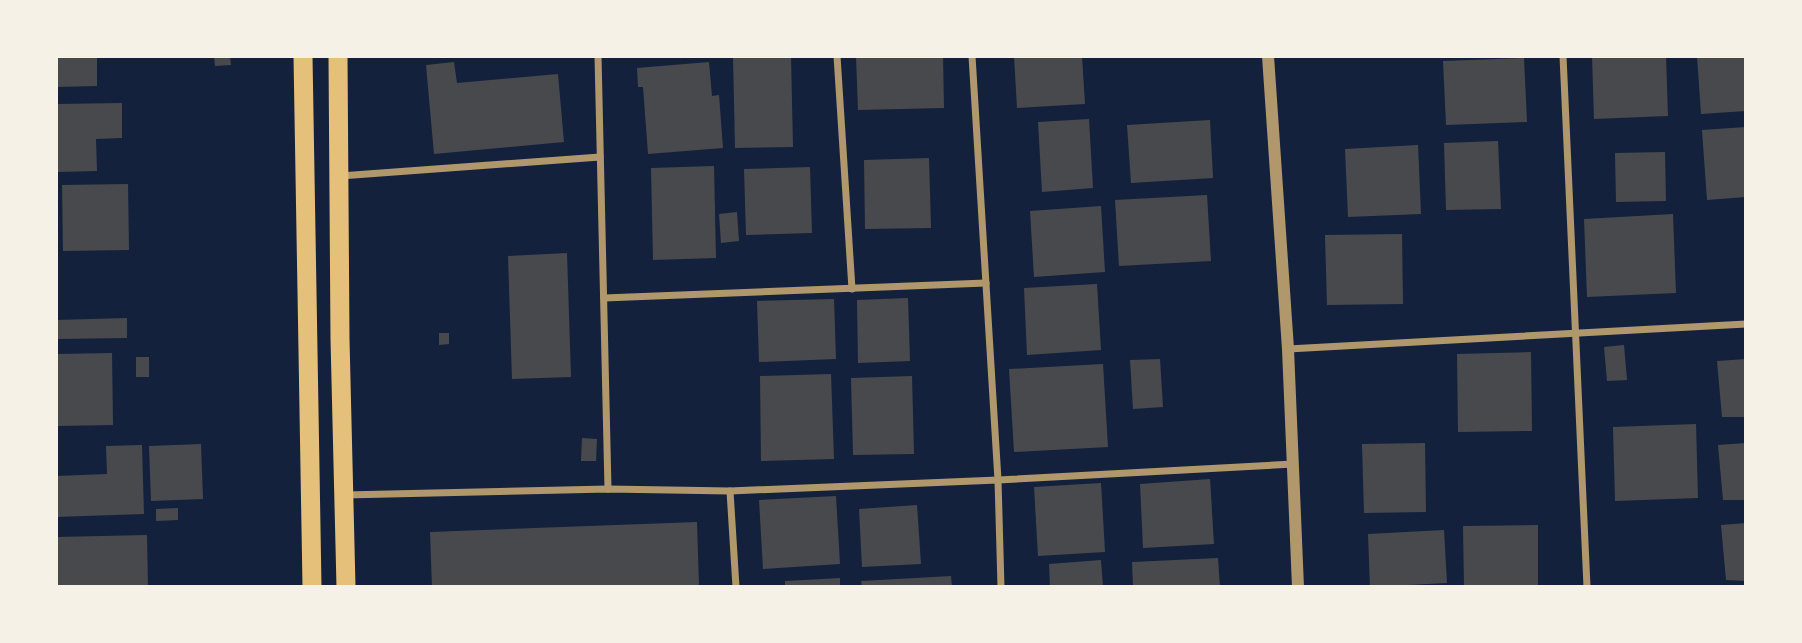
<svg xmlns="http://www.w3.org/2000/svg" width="1802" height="643" font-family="'Times New Roman',serif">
  <rect width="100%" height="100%" fill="#14213d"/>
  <g fill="#48494c">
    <polygon points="56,56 97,56 97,86 56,87"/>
    <polygon points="214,56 230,56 231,65 215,66"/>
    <polygon points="733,56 791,56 793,147 735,148"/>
    <polygon points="856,56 943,56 944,108 858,110"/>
    <polygon points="1014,56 1082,56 1085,104 1017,108"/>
    <polygon points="1592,56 1666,56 1668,116 1594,119"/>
    <polygon points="1697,56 1746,56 1746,111 1701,114"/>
    <polygon points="1524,58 1527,122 1446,125 1443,61"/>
    <polygon points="454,62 457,83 558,74 564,142 434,154 426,65"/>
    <polygon points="709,62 712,96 719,95 723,148 648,154 643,87 638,87 637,68"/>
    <polygon points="122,103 122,138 96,139 97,171 56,172 56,104"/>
    <polygon points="1089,119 1093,188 1042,192 1038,122"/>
    <polygon points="1210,120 1213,178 1131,183 1127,125"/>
    <polygon points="1746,127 1746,197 1707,200 1702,130"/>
    <polygon points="1498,141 1501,209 1446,210 1444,143"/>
    <polygon points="1418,145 1421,214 1348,217 1345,149"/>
    <polygon points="1665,152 1666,201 1616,202 1615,153"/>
    <polygon points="929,158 931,228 865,229 864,160"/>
    <polygon points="714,166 716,258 653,260 651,168"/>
    <polygon points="810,167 812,233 746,235 744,169"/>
    <polygon points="128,184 129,250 63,251 62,185"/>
    <polygon points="1207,195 1211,261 1119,266 1115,200"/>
    <polygon points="1101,206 1105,272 1034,277 1030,211"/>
    <polygon points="737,212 739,241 721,243 719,214"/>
    <polygon points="1673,214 1676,293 1587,297 1584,219"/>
    <polygon points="1402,234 1403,304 1327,305 1325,235"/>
    <polygon points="567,253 571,377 512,379 508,256"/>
    <polygon points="1097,284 1101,350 1027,355 1024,288"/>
    <polygon points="908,298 910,361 858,363 857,300"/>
    <polygon points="834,299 836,359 759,362 757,301"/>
    <polygon points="127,318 127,338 56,339 56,320"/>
    <polygon points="439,333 449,333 449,344 439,345"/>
    <polygon points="1624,345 1627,380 1607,381 1604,347"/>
    <polygon points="1531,352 1532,431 1458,432 1457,354"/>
    <polygon points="112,353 113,425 56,426 56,354"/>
    <rect x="136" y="357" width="13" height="20"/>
    <polygon points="1160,359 1163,407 1133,409 1130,360"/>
    <polygon points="1746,359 1746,417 1722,417 1717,361"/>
    <polygon points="1103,364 1108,447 1014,452 1009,369"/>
    <polygon points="831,374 834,459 761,461 760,376"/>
    <polygon points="912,376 914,454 853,455 851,378"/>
    <polygon points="1696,424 1698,498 1615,501 1613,427"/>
    <polygon points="582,438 597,439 596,461 581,461"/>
    <polygon points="1425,443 1426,512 1364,513 1362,444"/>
    <polygon points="1746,443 1746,500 1723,500 1718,445"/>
    <polygon points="201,444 203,499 151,501 149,446"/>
    <polygon points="142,445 144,514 56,517 56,476 107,474 106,446"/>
    <polygon points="1210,479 1214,544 1143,548 1140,484"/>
    <polygon points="1101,483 1105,552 1038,556 1034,487"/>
    <polygon points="836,496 840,564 763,569 759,500"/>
    <polygon points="917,505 921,564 862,567 859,509"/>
    <polygon points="178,508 178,520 156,521 156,509"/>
    <polygon points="697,522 699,587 432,587 430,532"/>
    <polygon points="1746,523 1746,581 1726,580 1721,525"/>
    <polygon points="1538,525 1538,587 1464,587 1463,526"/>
    <polygon points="1444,530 1447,583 1370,587 1368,534"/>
    <polygon points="147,535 148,587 56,587 56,537"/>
    <polygon points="1218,558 1220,587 1133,587 1132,562"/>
    <polygon points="1101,560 1103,587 1050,587 1049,564"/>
    <polygon points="951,576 952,587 862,587 861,581"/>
    <polygon points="840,578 840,587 785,587 785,581"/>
  </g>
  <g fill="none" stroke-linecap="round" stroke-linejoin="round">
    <g stroke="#b1986c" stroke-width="7">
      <polyline points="598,56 608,489"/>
      <polyline points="837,56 852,289"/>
      <polyline points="972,56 998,480 1001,587"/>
      <polyline points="1563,56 1587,587"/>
      <polyline points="340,176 600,157"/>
      <polyline points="604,298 986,283"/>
      <polyline points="1288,349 1746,324"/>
      <polyline points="730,491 736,587"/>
      <polyline points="345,495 608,489 730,491 998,480 1293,464"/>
    </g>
    <polyline stroke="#b1986c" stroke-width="12" points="1268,56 1288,349 1298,587"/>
    <g stroke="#e5c07b" stroke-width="19">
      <polyline points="303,56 312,587"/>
      <polyline points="338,56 340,339 346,587"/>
    </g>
  </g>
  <rect width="1802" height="643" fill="none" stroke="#f6f1e7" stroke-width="116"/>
</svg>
